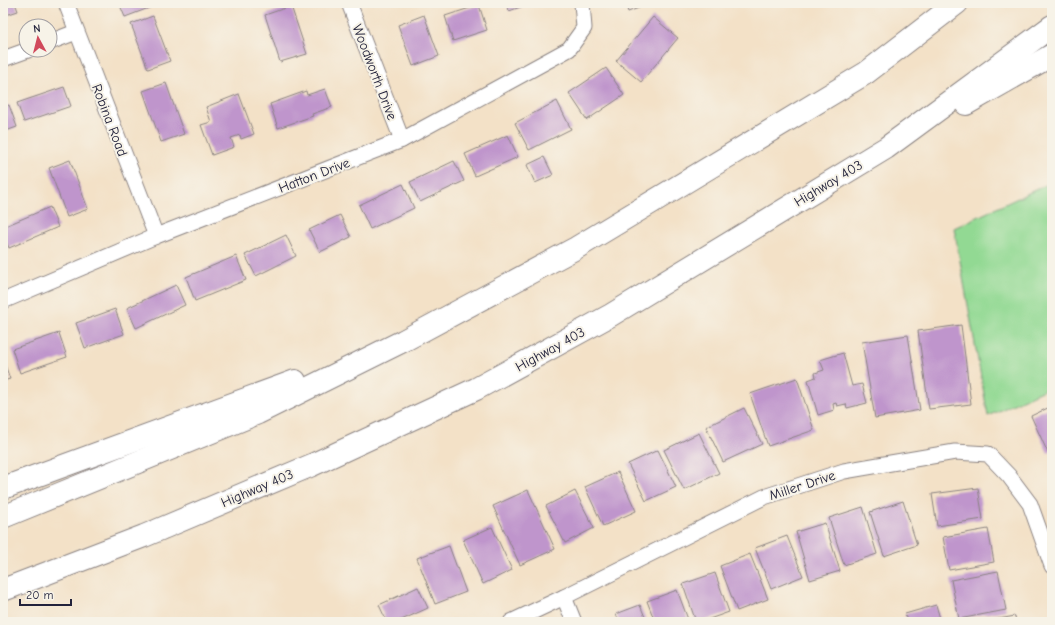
<svg xmlns="http://www.w3.org/2000/svg" width="1055" height="625" font-family="'Comic Neue',sans-serif">
  <rect width="100%" height="100%" fill="#f7f3e8"/>
  <filter id="ink" filterUnits="userSpaceOnUse"><feTurbulence type="fractalNoise" baseFrequency=".025" numOctaves="2"/><feDisplacementMap in="SourceGraphic" scale="8" xChannelSelector="R" yChannelSelector="G"/><feConvolveMatrix kernelMatrix="1 2 1 2 8 2 1 2 1" color-interpolation-filters="sRGB"/></filter>
  <filter id="wash" filterUnits="userSpaceOnUse"><feTurbulence type="fractalNoise" baseFrequency=".012" numOctaves="4" result="noise"/><feDisplacementMap in="SourceGraphic" scale="16" xChannelSelector="R" yChannelSelector="G"/><feGaussianBlur stdDeviation="0.9" result="paint"/><feColorMatrix in="noise" values="0 0 0 0 0 0 0 0 0 0 0 0 0 0 0 0 0 1.4 0 .05"/><feComposite in="paint" operator="in"/></filter>
  <g filter="url(#wash)">
    <rect width="100%" height="100%" fill="#f3e1c7"/>
    <polygon fill="#92d993" stroke="#5a7e67" points="1052,182 1052,386 988,416 954,228"/>
    <g id="blocks">
      <g fill="#bf95cc">
        <polygon points="3,3 15,3 18,11 3,16"/>
        <polygon points="119,3 162,3 125,17"/>
        <polygon points="507,3 532,3 509,11"/>
        <polygon points="625,3 652,3 628,12"/>
        <polygon points="479,5 487,30 453,41 445,16"/>
        <polygon points="291,6 307,54 280,62 265,15"/>
        <polygon points="424,15 439,56 413,66 398,25"/>
        <polygon points="153,16 170,61 148,69 131,24"/>
        <polygon points="653,17 678,38 641,82 616,61"/>
        <polygon points="606,68 624,95 587,120 569,93"/>
        <polygon points="166,83 184,134 161,142 143,91"/>
        <polygon points="64,87 71,106 24,122 17,103"/>
        <polygon points="325,89 332,107 312,114 313,116 278,128 270,104 306,91 307,95"/>
        <polygon points="239,94 254,134 241,139 240,135 231,138 234,147 212,155 201,125 211,122 206,107"/>
        <polygon points="557,101 571,129 529,150 515,123"/>
        <polygon points="9,105 17,127 3,132 3,107"/>
        <polygon points="508,135 518,157 475,176 465,154"/>
        <polygon points="544,157 553,175 535,183 527,165"/>
        <polygon points="70,160 88,209 67,217 49,168"/>
        <polygon points="454,161 464,181 420,202 410,182"/>
        <polygon points="403,184 414,208 370,229 359,205"/>
        <polygon points="50,207 58,227 9,248 3,234 3,227"/>
        <polygon points="340,215 351,237 320,252 309,230"/>
        <polygon points="286,235 296,256 256,276 245,255"/>
        <polygon points="236,256 246,280 195,301 186,277"/>
        <polygon points="176,285 185,305 136,328 127,308"/>
        <polygon points="115,309 124,334 85,348 76,323"/>
        <polygon points="961,325 971,404 929,409 918,331"/>
        <polygon points="59,333 67,357 20,373 12,349"/>
        <polygon points="908,335 920,410 875,418 862,342"/>
        <polygon points="843,353 852,386 862,384 867,403 847,408 846,404 837,406 836,403 833,404 834,410 818,415 808,380 816,377 815,373 824,370 820,360"/>
        <polygon points="3,359 10,379 3,381"/>
        <polygon points="797,378 814,430 768,446 750,394"/>
        <polygon points="1052,406 1052,451 1048,453 1031,416"/>
        <polygon points="744,408 762,444 723,462 706,427"/>
        <polygon points="699,433 719,473 684,490 664,450"/>
        <polygon points="658,450 676,487 646,501 628,464"/>
        <polygon points="618,472 636,511 603,526 585,487"/>
        <polygon points="978,488 983,519 937,526 932,494"/>
        <polygon points="528,490 555,549 520,565 493,506"/>
        <polygon points="575,491 594,528 565,543 546,506"/>
        <polygon points="903,501 917,545 884,556 870,512"/>
        <polygon points="863,507 877,554 844,565 829,518"/>
        <polygon points="825,523 840,571 810,580 796,532"/>
        <polygon points="492,527 512,570 483,584 463,540"/>
        <polygon points="988,529 994,562 949,570 943,537"/>
        <polygon points="787,536 803,576 771,589 755,548"/>
        <polygon points="449,546 466,592 435,604 417,558"/>
        <polygon points="750,554 768,599 737,611 720,566"/>
        <polygon points="998,571 1006,610 959,619 951,580"/>
        <polygon points="715,573 729,612 701,622 696,622 683,584"/>
        <polygon points="418,587 428,608 397,622 387,622 379,605"/>
        <polygon points="677,590 689,622 655,622 647,601"/>
        <polygon points="640,605 647,622 619,622 616,614"/>
        <polygon points="936,605 941,622 907,622 905,614"/>
        <polygon points="1015,616 1016,622 988,622 988,621"/>
      </g>
    </g>
  </g>
  <g filter="url(#ink)">
    <use href="#blocks" fill-opacity="0" stroke="#8a8281" stroke-width="1"/>
    <g fill="none" stroke-linecap="round" stroke-linejoin="round">
      <g stroke="#8a8281" stroke-width="17">
        <g id="minor">
          <polyline points="66,3 156,236"/>
          <polyline points="349,3 402,140"/>
          <polyline points="50,42 76,32"/>
          <polyline points="3,59 28,50"/>
          <polyline points="3,301 156,236 402,140 569,49 584,28 582,3"/>
          <polyline points="564,597 574,622"/>
          <polyline points="511,622 564,597 764,497 844,471 955,452 988,454 1009,476 1030,504 1052,566"/>
        </g>
      </g>
      <g stroke="#8a8281" stroke-width="24">
        <g id="motorway">
          <polyline points="966,104 1052,55"/>
          <polyline points="3,488 295,381"/>
          <polyline points="3,517 258,413 403,341 576,248 866,73 957,3"/>
          <polyline points="3,590 144,536 312,465 476,389 611,315 886,148 1052,26"/>
        </g>
      </g>
      <use href="#minor" stroke="#fff" stroke-width="15"/>
      <use href="#motorway" stroke="#fff" stroke-width="22"/>
    </g>
  </g>
  <g text-anchor="middle" stroke-width="4" stroke-linejoin="round" paint-order="stroke">
    <g font-size="14" fill="#22223b" stroke="#f7f3e8">
      <text transform="translate(375 72) rotate(69)" y="5">Woodworth Drive</text>
      <text transform="translate(110 120) rotate(69)" y="5">Robina Road</text>
      <text transform="translate(314 175) rotate(-21)" y="5">Hatton Drive</text>
      <text transform="translate(828 183) rotate(-31)" y="5">Highway 403</text>
      <text transform="translate(550 349) rotate(-29)" y="5">Highway 403</text>
      <text transform="translate(802 485) rotate(-18)" y="5">Miller Drive</text>
      <text transform="translate(257 488) rotate(-23)" y="5">Highway 403</text>
    </g>
  </g>
  <rect width="1055" height="625" fill="none" stroke="#f7f3e8" stroke-width="16"/>
  <g transform="translate(38 38) rotate(353)"><circle r="19" fill="#f7f3e8" stroke="#a29fa3"/>
  <path d="M0-3L7 15L0 10L-7 15Z" fill="#d1495b"/>
  <text y="-6" font-size="11" font-weight="bold" text-anchor="middle" fill="#22223b">N</text>
  </g>
  <path d="M20 599v6h51v-6" fill="none" stroke="#22223b" stroke-width="2"/>
  <text x="26" y="599" font-size="12" fill="#22223b" stroke="#f7f3e8" stroke-width="3" paint-order="stroke">20 m</text>
</svg>
